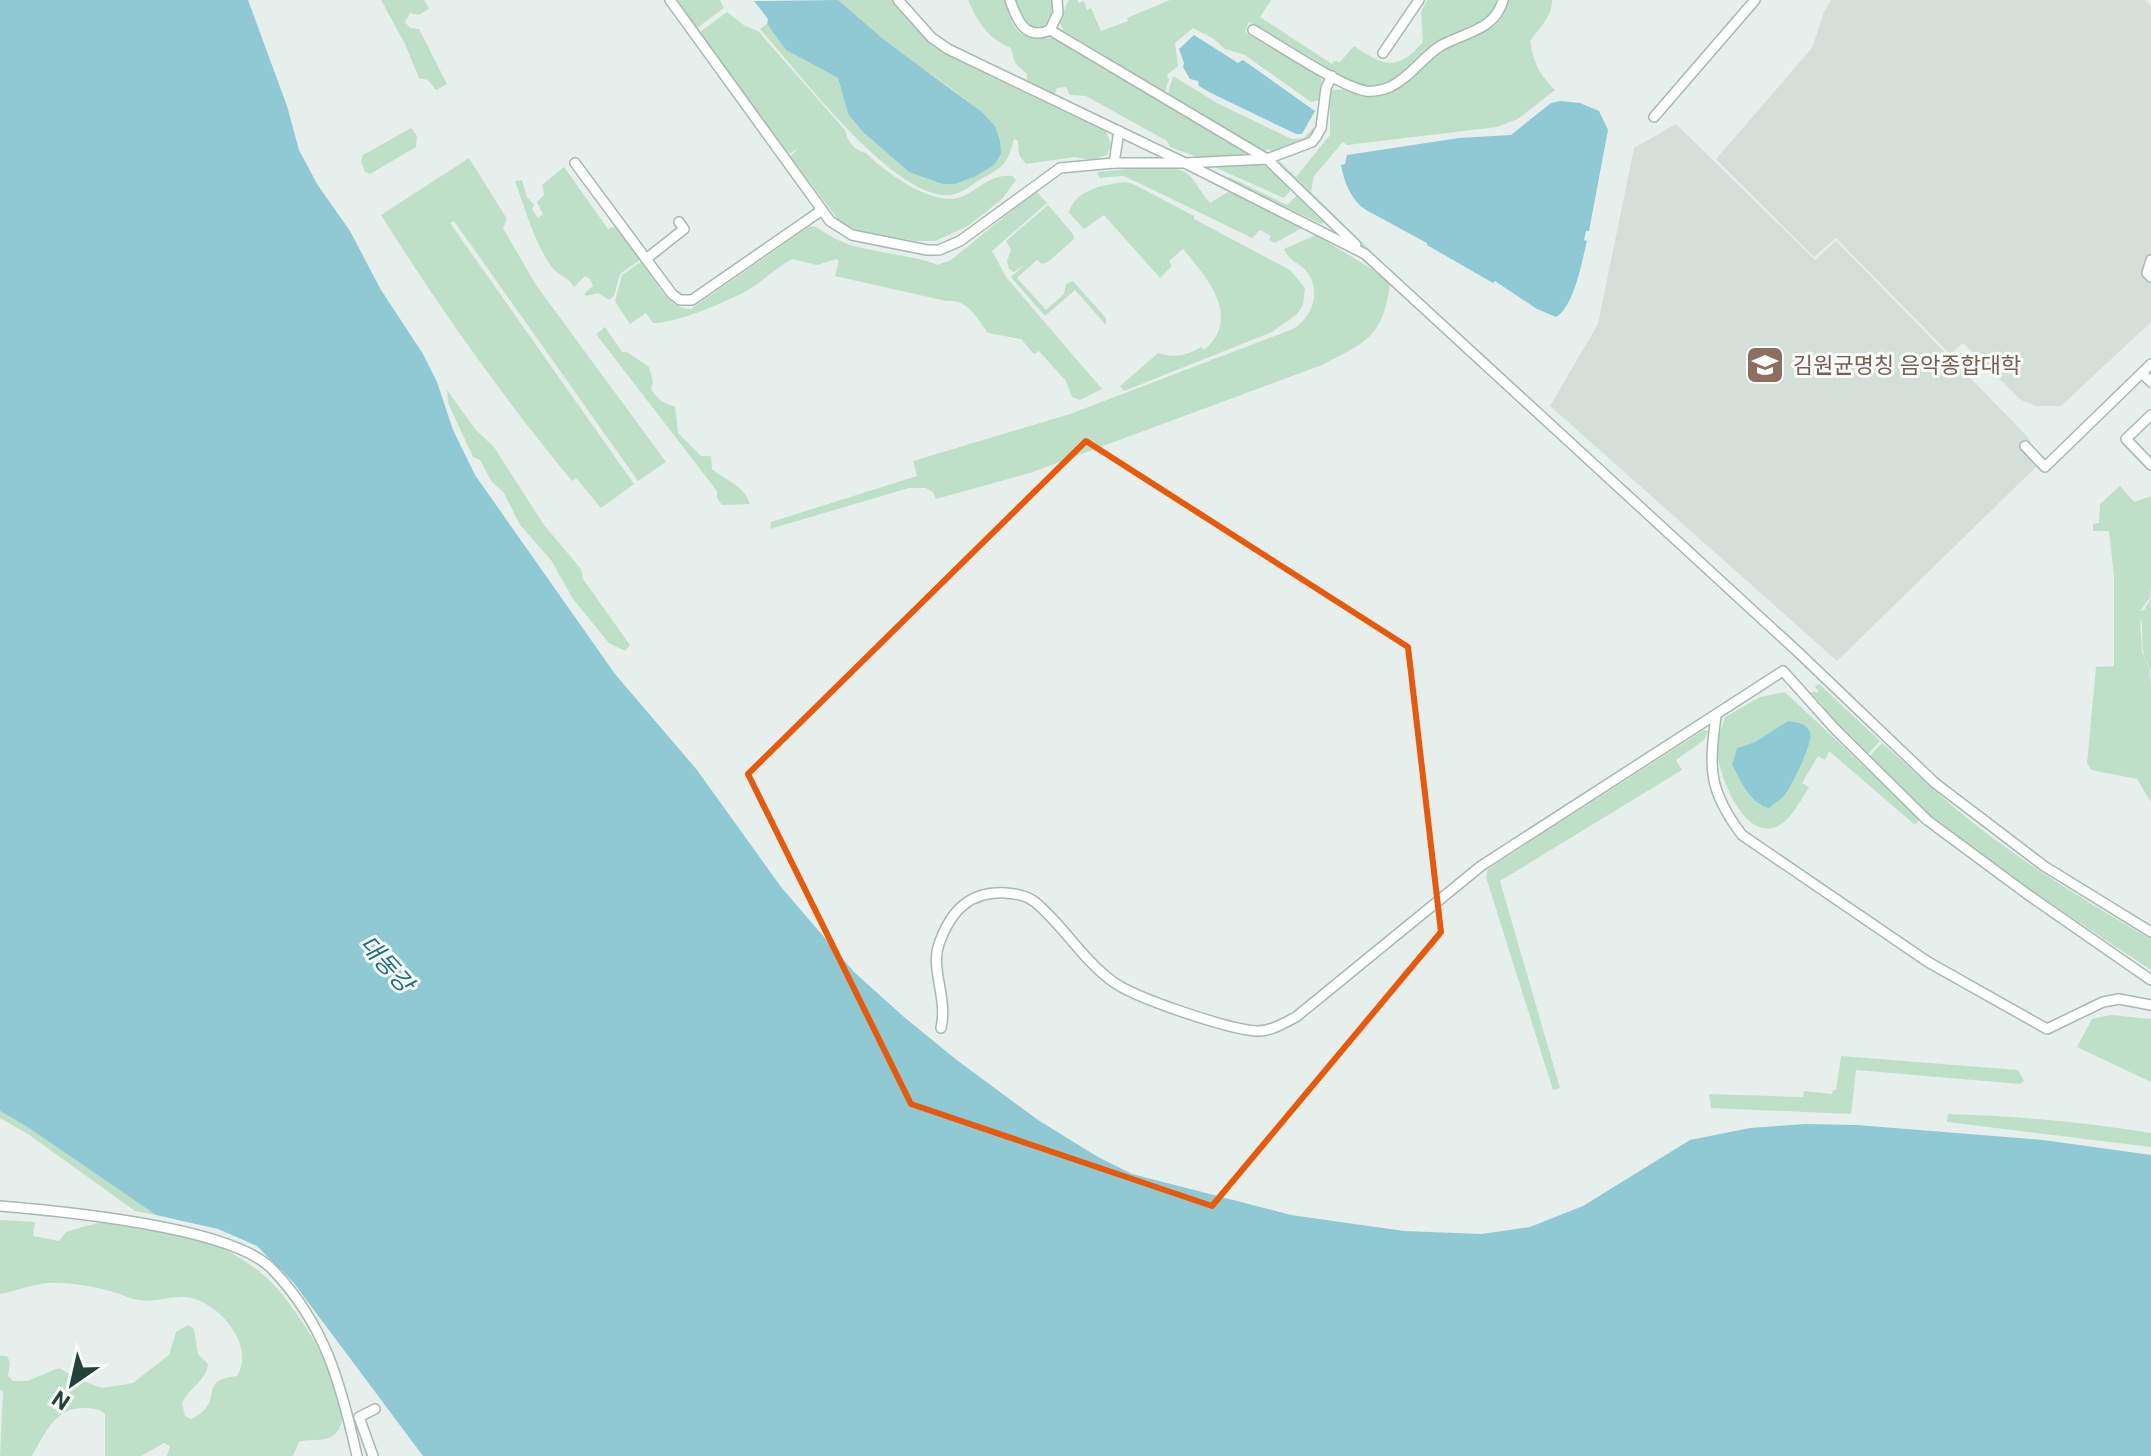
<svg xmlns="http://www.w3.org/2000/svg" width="2151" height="1456" font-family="Roboto,'Noto Sans KR',sans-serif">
  <rect width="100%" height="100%" fill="#e6efeb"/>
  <g fill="#d4dfda">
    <polygon points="1831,0 2145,0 2151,6 2151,322 2061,406 2035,406 2021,400 1963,343 1950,354 1836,238 1814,257 1716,159 1812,48 1824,12"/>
    <polygon points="1676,124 1815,260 1836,241 2028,437 2038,465 1837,661 1550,406 1598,324 1634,148"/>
  </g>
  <g fill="#bfe0c8" fill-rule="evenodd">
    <polygon points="381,0 424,0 429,9 419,15 410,13 405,22 410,28 419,29 447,84 436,90 428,80 419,78 405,44"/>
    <polygon points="677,0 720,0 724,8 697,28"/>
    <path d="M 838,0 L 892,0 L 943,52 L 1105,129 L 1111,144 L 1107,155 L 1092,160 L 1075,157 L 1026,164 L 1019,155 L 1018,141 L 1014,139 C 1007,168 1000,168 976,182 C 968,188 960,194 949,195 C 893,199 796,69 760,29 L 767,24 L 786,50 L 838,78 L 848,114 L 863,132 L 909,172 L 995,126 C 948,78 884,49 838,0 Z"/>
    <path d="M 968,0 L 1005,0 C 1010,16 1013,38 1034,37 C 1044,37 1049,36 1059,41 L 1245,152 L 1243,156 L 1200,158 L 1170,147 L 1167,141 L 1086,96 L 1070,95 L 1066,87 L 1057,88 L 1054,95 L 1027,81 L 1027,74 L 1015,63 L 1011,48 C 987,38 978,22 968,0 Z"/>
    <path d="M 1014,0 L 1054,0 C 1052,14 1051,27 1034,29 L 1023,22 Z"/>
    <path d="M 1069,0 L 1077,0 L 1079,3 L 1084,1 L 1087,10 L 1091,8 L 1101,31 L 1128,21 L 1127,18 L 1170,0 L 1271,0 L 1260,17 L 1332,64 L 1334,61 L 1340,62 L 1354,46 C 1384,66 1397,72 1423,42 L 1421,12 L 1427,0 L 1498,0 C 1484,30 1467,24 1443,39 C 1415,56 1394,95 1357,85 L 1249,22 L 1245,32 L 1317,72 L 1323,82 L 1319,100 L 1311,102 L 1245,55 L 1225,49 L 1214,39 L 1193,28 L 1175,43 L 1178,66 L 1167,75 L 1169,79 L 1165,92 L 1063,30 L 1059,21 Z"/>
    <path d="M 1507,0 L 1552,0 C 1553,15 1539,29 1530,41 C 1534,63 1539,74 1555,90 L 1518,119 L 1497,127 L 1347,145 L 1343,142 L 1314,176 L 1311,192 L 1369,249 L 1366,252 L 1279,165 L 1279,161 L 1296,177 L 1330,135 L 1330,91 C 1348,85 1360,98 1378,95 C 1406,92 1421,64 1443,50 C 1460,39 1482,37 1498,22 C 1504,16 1505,8 1507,0 Z"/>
    <path d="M 727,12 L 745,26 L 758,31 L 845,130 C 847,141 855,151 866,153 C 885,172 932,207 961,197 C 979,190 991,173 1012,176 L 1016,180 L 1002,199 L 968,226 L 935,241 L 915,241 L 858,231 L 840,222 L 790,156 L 799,148 L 789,154 L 700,32 Z"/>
    <polygon points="1173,76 1217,103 1292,139 1304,138 1313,128 1317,130 1312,138 1275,152 1267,149 1264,153 1168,94"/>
    <polygon points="411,128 417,136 416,147 370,174 365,172 361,162 363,155"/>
    <path d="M 469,158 L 507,219 L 503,228 L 536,285 L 666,462 L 638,481 L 454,221 L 450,223 L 634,484 L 601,508 L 576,478 L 572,481 C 502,396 439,308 381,215 Z"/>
    <polygon points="1258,164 1266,166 1290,186 1290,191 1284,198 1210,165"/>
    <path d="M 1161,166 C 1197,171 1189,178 1210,203 L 1228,192 L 1242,196 L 1302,228 L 1275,243 L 1269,240 L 1271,236 L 1260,230 L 1252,238 L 1139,183 L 1123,176 L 1100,178 L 1097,172 Z"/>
    <path d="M 564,167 L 608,229 L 613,227 L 619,228 L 641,259 L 620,274 L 614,296 L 609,300 L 598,293 L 586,296 L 584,294 L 593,286 L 590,279 L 585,276 L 574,287 C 569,277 558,276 551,266 C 533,239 526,211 515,181 L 522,180 L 527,197 L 534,205 L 532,209 L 538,218 L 543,214 L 537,202 L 544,195 L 542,185 Z"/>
    <polygon points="1229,177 1287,205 1298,194 1327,222 1321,224 1228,180"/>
    <path d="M 1125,182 L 1133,184 L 1194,216 L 1194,219 L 1290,270 L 1305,288 L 1303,305 L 1297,314 L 1272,332 L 1124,391 L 1120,386 L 1158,353 C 1173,358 1187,356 1201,347 L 1204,350 C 1243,317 1206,277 1183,249 L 1169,261 L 1172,266 L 1160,278 L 1104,215 L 1084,229 L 1069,213 C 1074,190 1105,184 1125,182 Z"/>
    <path d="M 1036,191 L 1047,203 L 992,251 L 1006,277 L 1102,389 L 1080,400 L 1072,397 L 1066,381 L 1039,351 L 1034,354 L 1021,339 L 988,333 C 977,318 967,298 946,301 L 835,276 L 839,261 L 836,259 L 817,265 L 792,259 C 777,267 764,280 750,289 C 731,300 673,325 653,323 L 646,313 L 630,324 L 615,301 L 622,275 L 642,261 C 655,279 666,309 691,309 L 810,226 L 816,227 C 827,234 838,241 850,245 C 868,251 927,258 937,265 L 951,260 Z"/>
    <polygon points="1048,205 1073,234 1074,239 1048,262 1042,264 1037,260 1017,278 1046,310 1064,294 1066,284 1073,281 1106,318 1106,325 1075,290 1045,316 1011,277 1024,265 1014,272 1009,269 1007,261 1011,250 1006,241"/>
    <path d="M 1316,235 L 1380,274 L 1390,283 C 1383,337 1368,341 1322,365 L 1030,473 L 936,499 L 933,492 L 926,488 L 909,488 L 770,529 L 771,522 L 917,476 L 913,461 L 1070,414 L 1293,329 C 1312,318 1322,291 1307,272 C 1300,263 1288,261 1284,249 Z"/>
    <path d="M 605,327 L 622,352 L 627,352 L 649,367 L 653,382 L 651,389 C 657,399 665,405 675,406 L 678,433 L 701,456 L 711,456 L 712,469 C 725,480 744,485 750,504 L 722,505 L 717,498 L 717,491 L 596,334 Z"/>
    <polygon points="447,390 475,429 494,447 544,525 581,569 583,579 630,645 625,651 609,643 573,599 551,560 520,525 504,493 492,482 480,460 473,457 448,403"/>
    <path d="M 2120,486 L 2134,502 L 2151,496 L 2151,588 L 2150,598 L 2140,611 L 2144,610 L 2151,598 L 2151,676 C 2150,667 2144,659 2143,650 C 2141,639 2144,628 2140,618 L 2142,652 L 2148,664 L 2151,684 L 2151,802 L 2137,779 L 2091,770 L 2087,763 L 2096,667 L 2114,666 L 2114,577 L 2109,531 L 2093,531 L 2093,524 L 2099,523 L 2100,504 Z"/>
    <polygon points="1819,684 1880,741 1867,755 1823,710 1824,707 1810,692 1819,692 1815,687"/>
    <path d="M 1785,692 L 1920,819 L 1915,825 L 1829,751 L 1825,760 L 1818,756 L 1802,783 L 1809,787 C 1800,801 1789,825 1772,828 C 1741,835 1717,771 1717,748 C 1717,738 1722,727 1725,717 L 1760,697 ZM 1788,721 L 1801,723 L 1761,806 L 1752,798 L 1732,766 L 1737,748 L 1755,742 Z"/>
    <polygon points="1704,730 1708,731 1704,740 1676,760 1682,770 1500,881 1560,1088 1553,1090 1486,877 1488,869"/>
    <path d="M 1882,743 C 1907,765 1931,787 1956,809 C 2016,859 2083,900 2151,939 L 2151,970 L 2030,890 L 1926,812 L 1869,757 Z"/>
    <polygon points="2111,1015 2151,1019 2151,1082 2077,1047 2092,1019"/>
    <polygon points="1841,1056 2018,1070 2024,1081 2020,1084 1856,1070 1851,1114 1711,1108 1709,1094 1803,1097 1804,1091 1832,1094 1833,1090 1836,1090"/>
    <polygon points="0,1111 26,1126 156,1215 135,1211 28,1134 0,1118"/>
    <path d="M 1948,1114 C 2017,1116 2084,1122 2151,1133 L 2151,1147 L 1947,1122 Z"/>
    <path d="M 0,1220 L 35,1222 L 33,1236 L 59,1241 L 66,1232 C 77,1229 90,1224 101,1223 C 128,1221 201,1238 226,1250 C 242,1258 262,1272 275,1286 C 295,1308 367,1408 334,1435 C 323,1443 310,1438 299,1442 L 293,1456 L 167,1456 L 170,1446 L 164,1443 L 141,1456 L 105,1456 L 105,1414 C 98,1408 90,1408 80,1408 C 54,1410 44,1435 32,1456 L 0,1456 L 3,1392 L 0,1390 L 0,1356 L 7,1356 L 10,1362 L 8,1376 L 13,1381 L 27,1381 L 59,1368 L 80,1380 L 102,1388 L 133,1383 L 169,1355 L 176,1332 L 188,1325 L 194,1329 L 198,1354 L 208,1364 C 207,1380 189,1388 182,1403 L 185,1416 L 191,1419 C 218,1407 207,1390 217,1382 C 222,1378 231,1377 237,1376 C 255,1347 223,1308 195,1299 C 177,1293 158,1303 139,1300 C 129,1299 120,1293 110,1291 C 91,1286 68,1282 48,1283 C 32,1284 16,1291 0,1294 Z"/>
  </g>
  <g fill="#8ec9d4">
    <polygon points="0,0 248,0 287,106 299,150 317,184 350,231 381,290 423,354 437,382 453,430 475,475 615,674 697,770 781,887 854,972 904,1017 958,1061 1038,1120 1098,1157 1132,1174 1291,1215 1404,1231 1482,1234 1530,1227 1583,1206 1690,1140 1750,1128 1805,1124 1857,1125 2043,1140 2151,1155 2151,1456 423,1456 293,1282 257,1246 218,1229 156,1215 26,1126 0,1111"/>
    <polygon points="838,0 883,39 983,113 995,126 1000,141 1001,154 994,165 976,176 955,184 943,184 909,172 863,132 848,114 838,78 786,50 767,24 768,19 754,1"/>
    <polygon points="1194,35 1238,63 1243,60 1315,111 1302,134 1296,134 1211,93 1199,86 1198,81 1190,79 1183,67 1184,63 1179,49"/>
    <path d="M 1560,101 L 1580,103 L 1599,111 L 1608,130 L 1589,231 L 1586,231 L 1584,240 L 1587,241 C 1582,261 1574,307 1556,317 L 1537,309 L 1495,281 L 1493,283 L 1427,245 L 1427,243 L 1366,210 C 1351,200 1344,182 1341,165 L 1345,164 L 1347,155 L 1459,138 L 1511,135 L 1551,103 Z"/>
    <path d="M 1788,721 C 1797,722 1806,723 1810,732 C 1814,742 1791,787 1784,796 C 1780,800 1773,804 1769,808 C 1750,804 1741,781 1732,765 L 1737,748 L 1755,742 Z"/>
  </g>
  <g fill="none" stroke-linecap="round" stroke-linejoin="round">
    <g stroke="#a8b8b2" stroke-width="12">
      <g id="minor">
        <polyline points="670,0 830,221 852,235 927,250 939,250 960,241 1060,168 1114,163 1185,163 1267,159 1312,142 1316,137 1321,128 1326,88 1332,76"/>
        <polyline points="898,0 932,38 948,49 1185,163 1365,254 1799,653 1935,783 2044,866 2151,932"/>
        <path d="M 1010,0 C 1017,20 1025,41 1050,30 L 1267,159 L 1356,245"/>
        <polyline points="1050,30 1058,13 1057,0"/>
        <path d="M 1253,30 C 1278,44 1341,87 1366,91 C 1374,92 1382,90 1390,87 C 1411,77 1423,56 1442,45 C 1466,32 1495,30 1503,0"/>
        <polyline points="1383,53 1419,0"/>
        <polyline points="1654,117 1755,0"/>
        <polyline points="575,163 672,294 680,300 692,300 822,210"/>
        <polyline points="1114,163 1119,131"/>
        <polyline points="646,259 684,229 679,222"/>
        <polyline points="2151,260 2147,273 2151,277"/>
        <polyline points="2142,373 2151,382"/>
        <polyline points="2151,415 2126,439 2151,465"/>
        <polyline points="2025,446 2045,467 2151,364"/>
        <path d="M 1716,716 C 1709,769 1708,790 1742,835 L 1928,962 L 2047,1029 L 2103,1002 L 2119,999 L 2151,1005"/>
        <path d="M 941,1028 C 948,998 930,969 939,944 C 951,910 970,891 1006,893 C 1016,894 1026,895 1035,902 C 1063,925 1082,959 1112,981 C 1134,998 1228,1029 1256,1031 C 1270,1032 1284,1023 1296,1017 L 1481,866 L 1783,671 L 1835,729 L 1927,820 L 2027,894 L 2151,980"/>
        <path d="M 0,1206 C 60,1211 232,1227 272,1269 C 325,1324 341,1384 357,1456"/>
        <polyline points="373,1456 359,1417 375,1409"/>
      </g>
    </g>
    <use href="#minor" stroke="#fff" stroke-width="9"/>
  </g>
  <path fill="none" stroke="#e8590c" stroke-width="6" stroke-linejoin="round" d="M 1086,441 L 1408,647 L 1441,932 L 1212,1206 L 911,1104 L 748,774 Z"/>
  <defs>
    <g id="university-square" transform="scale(2)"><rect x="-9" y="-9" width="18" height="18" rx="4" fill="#8d6e63" stroke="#f7fbf9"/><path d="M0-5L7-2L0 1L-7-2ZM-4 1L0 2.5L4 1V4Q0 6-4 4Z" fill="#fff"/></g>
  </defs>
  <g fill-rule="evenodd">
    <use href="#university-square" x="1765" y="365"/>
  </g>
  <g text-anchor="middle" stroke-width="6" stroke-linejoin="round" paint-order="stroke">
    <g font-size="22" fill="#785e54" stroke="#f7fbf9" text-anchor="start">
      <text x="1793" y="373">김원균명칭 음악종합대학</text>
    </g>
    <g font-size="24" font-style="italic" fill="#1c6f80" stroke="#f7fbf9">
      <text transform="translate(386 964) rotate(48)" y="8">대동강</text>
    </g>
  </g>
  <g transform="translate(72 1384) rotate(214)" stroke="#f7fbf9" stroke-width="6" paint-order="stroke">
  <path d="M0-6L14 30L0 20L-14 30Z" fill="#24423a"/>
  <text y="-12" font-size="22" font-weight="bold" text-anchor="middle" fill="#24423a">N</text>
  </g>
</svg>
